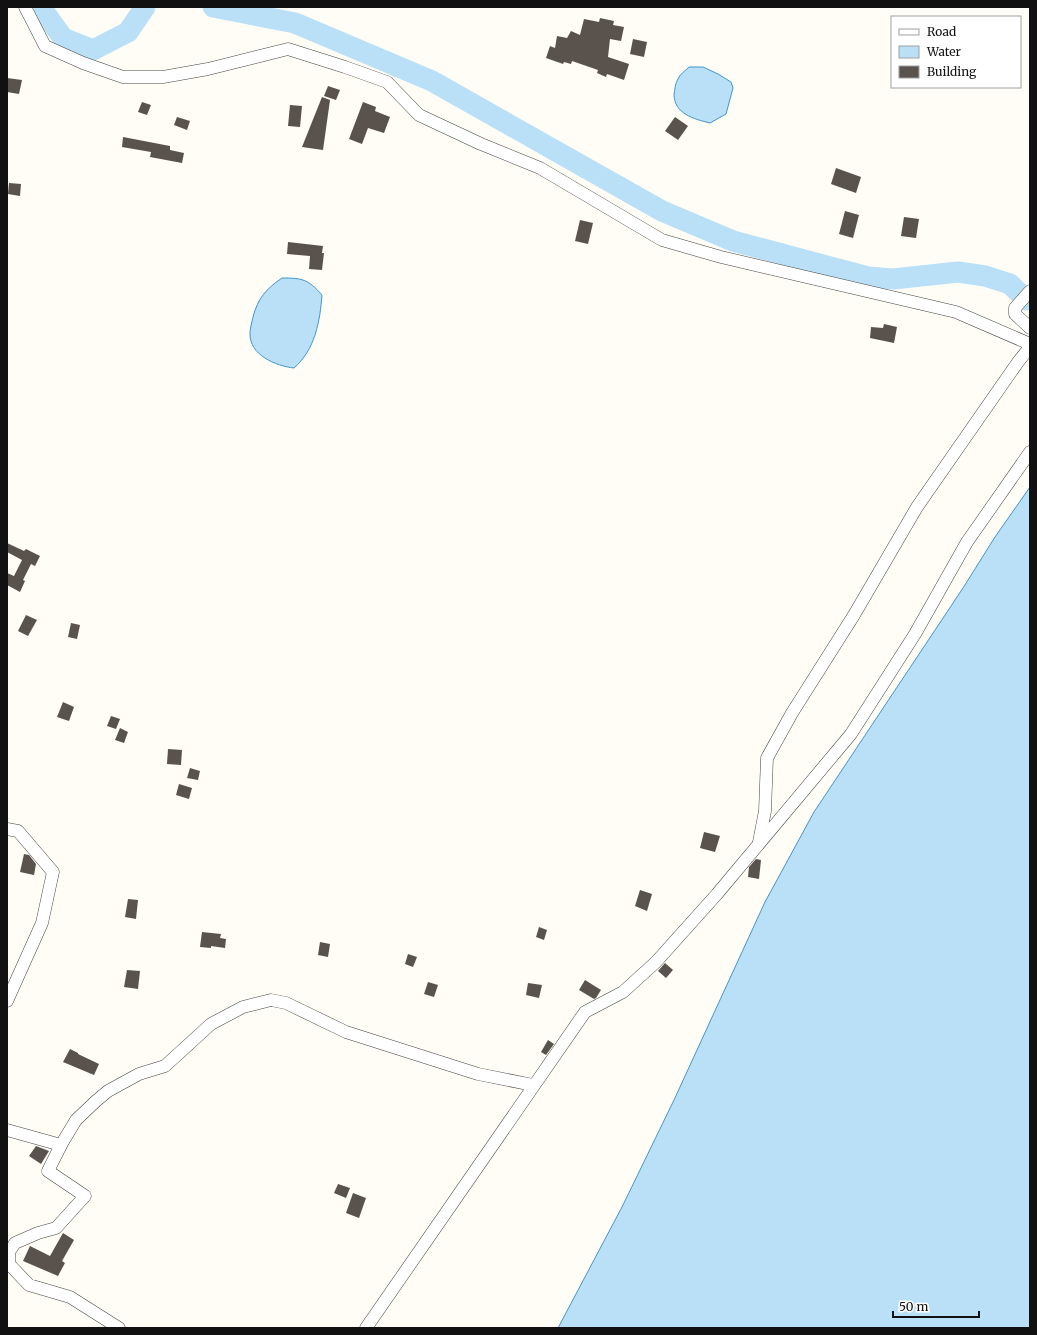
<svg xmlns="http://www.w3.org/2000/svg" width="1037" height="1335" font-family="Merriweather,serif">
  <rect width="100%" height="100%" fill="#fffdf5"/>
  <g fill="#b9e0f7" stroke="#3f96cf">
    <path d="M 689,67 L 703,67 L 718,74 L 731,82 L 733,88 L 726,114 L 710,123 C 694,119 674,114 674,94 C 675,90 675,83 678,79 C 680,74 685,71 689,67 Z"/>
    <path d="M 282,278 C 302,278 308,279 322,295 C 320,321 315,350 294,368 C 276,366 249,355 250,333 C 250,328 252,322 253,317 C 258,298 266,289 282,278 Z"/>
    <polygon points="1030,487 1030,1328 558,1328 622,1207 674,1100 765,902 814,812 963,588 995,537"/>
  </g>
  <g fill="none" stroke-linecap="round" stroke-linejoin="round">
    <g stroke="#b9e0f7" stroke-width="21">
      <polyline points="44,7 45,13 63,38 93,50 128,32 145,7"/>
      <polyline points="213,7 295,23 432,81 662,211 733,241 868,277 893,279 958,272 985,276 1010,284 1026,300"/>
    </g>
  </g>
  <g fill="#5a524d">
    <polygon points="600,18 614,21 613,25 624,27 621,41 610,39 608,57 629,64 624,80 607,74 606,77 597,73 598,70 572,61 571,64 564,62 563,64 546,58 550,46 555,48 557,36 567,38 571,31 580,35 584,19 599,22"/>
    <polygon points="633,39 647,42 644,57 630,54"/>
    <polygon points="7,78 22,80 19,94 7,92"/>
    <polygon points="328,86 340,90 336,100 324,96"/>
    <polygon points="322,97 330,100 323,150 302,147"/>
    <polygon points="142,102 151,105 147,115 138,112"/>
    <polygon points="363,102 376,107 375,111 390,117 384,133 368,128 362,144 349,139"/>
    <polygon points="290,105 302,106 300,127 288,126"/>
    <polygon points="177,117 190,121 187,130 174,125"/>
    <polygon points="675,117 688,126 678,140 665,131"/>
    <polygon points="123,137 170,146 170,150 184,153 182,163 150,157 151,152 122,147"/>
    <polygon points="836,168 861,177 856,193 831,184"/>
    <polygon points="9,183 21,184 20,196 8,194"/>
    <polygon points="845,211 859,215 853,238 839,234"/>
    <polygon points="904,217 919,219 916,238 901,236"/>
    <polygon points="580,220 593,223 588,244 575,241"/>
    <polygon points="288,242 323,246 322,253 324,253 322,270 309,269 310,256 287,254"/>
    <polygon points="884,324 897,327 894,343 870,338 871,327 883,328"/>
    <polygon points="7,543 24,551 26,549 40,556 35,566 31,564 23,580 25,581 20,592 7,585 7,573 14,576 22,560 7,552"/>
    <polygon points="26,615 37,620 28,636 18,631"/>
    <polygon points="71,623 80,625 77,639 68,637"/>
    <polygon points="63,702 74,707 69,721 57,717"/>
    <polygon points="111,716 120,719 116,729 107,726"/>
    <polygon points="120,728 128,732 124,743 115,740"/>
    <polygon points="168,749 182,750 181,765 167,764"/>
    <polygon points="190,768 200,771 198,780 187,778"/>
    <polygon points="179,784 192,788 189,799 176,795"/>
    <polygon points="704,832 720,836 715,852 700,848"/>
    <polygon points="24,854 29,855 36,864 34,875 20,872"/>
    <polygon points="756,859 761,860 759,879 748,877 749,867"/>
    <polygon points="640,890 652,894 647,911 635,906"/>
    <polygon points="128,899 138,900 136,919 125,917"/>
    <polygon points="539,927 547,930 544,940 536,937"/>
    <polygon points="202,932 221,934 220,938 226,939 225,948 211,946 211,948 200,947"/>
    <polygon points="320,942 330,944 328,957 318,955"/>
    <polygon points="408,954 417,957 413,967 405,964"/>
    <polygon points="665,963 673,970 666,978 658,971"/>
    <polygon points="127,970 140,971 138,989 124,987"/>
    <polygon points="585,980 601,990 596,998 594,999 579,990"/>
    <polygon points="428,982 438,985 434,997 424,994"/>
    <polygon points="528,983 542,985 539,998 526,995"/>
    <polygon points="548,1040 554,1044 546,1055 541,1052"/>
    <polygon points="70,1049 78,1053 78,1054 99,1064 94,1075 63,1062"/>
    <polygon points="36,1146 49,1151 41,1164 29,1156"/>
    <polygon points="338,1184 350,1188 346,1198 334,1193"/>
    <polygon points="353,1193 366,1198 359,1218 346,1213"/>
    <polygon points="63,1233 74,1240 62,1261 65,1263 58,1276 23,1261 30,1246 50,1256"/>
  </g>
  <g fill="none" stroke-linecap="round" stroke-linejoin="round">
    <g stroke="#444" stroke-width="13">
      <g id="minor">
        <polyline points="25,7 45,46 83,63 123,77 163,77 208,69 288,49 345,67 387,82 419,115 481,144 540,168 662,240 721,257 956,312 1030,344"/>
        <polyline points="1030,291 1015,308 1015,314 1030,328"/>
        <polyline points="7,829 18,831 53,872 42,923 7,1001"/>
        <polyline points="759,842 765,811 767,758 792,713 854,615 917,507 1018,362 1030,347"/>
        <polyline points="7,1130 61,1145"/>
        <polyline points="119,1328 70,1297 29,1285 9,1264 9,1252 15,1243 38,1233 56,1228 85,1196 48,1171 61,1145 76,1120 96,1101 108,1091 139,1074 165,1066 211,1024 243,1007 271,1000 286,1003 346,1032 478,1074 533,1085"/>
        <polyline points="366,1328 585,1012 623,992 656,962 717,894 851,734 915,634 967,542 1030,452"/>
      </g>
    </g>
    <use href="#minor" stroke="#fff" stroke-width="12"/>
  </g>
  <rect width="1037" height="1335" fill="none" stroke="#111111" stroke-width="16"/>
  <rect x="891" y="16" width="130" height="72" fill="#ffffff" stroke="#a0a0a0"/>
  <rect x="899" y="29" width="20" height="6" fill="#ffffff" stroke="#a0a0a0"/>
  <text x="927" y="36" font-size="12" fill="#111111">Road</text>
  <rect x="899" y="46" width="20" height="12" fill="#b9e0f7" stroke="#a0a0a0"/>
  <text x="927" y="56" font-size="12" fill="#111111">Water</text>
  <rect x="899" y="66" width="20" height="12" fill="#5a524d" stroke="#a0a0a0"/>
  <text x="927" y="76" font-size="12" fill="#111111">Building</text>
  <path d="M893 1311v6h86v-6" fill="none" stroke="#111111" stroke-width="2"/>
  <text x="899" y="1311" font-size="12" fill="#111111" stroke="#ffffff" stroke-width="3" paint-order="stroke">50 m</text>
</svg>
